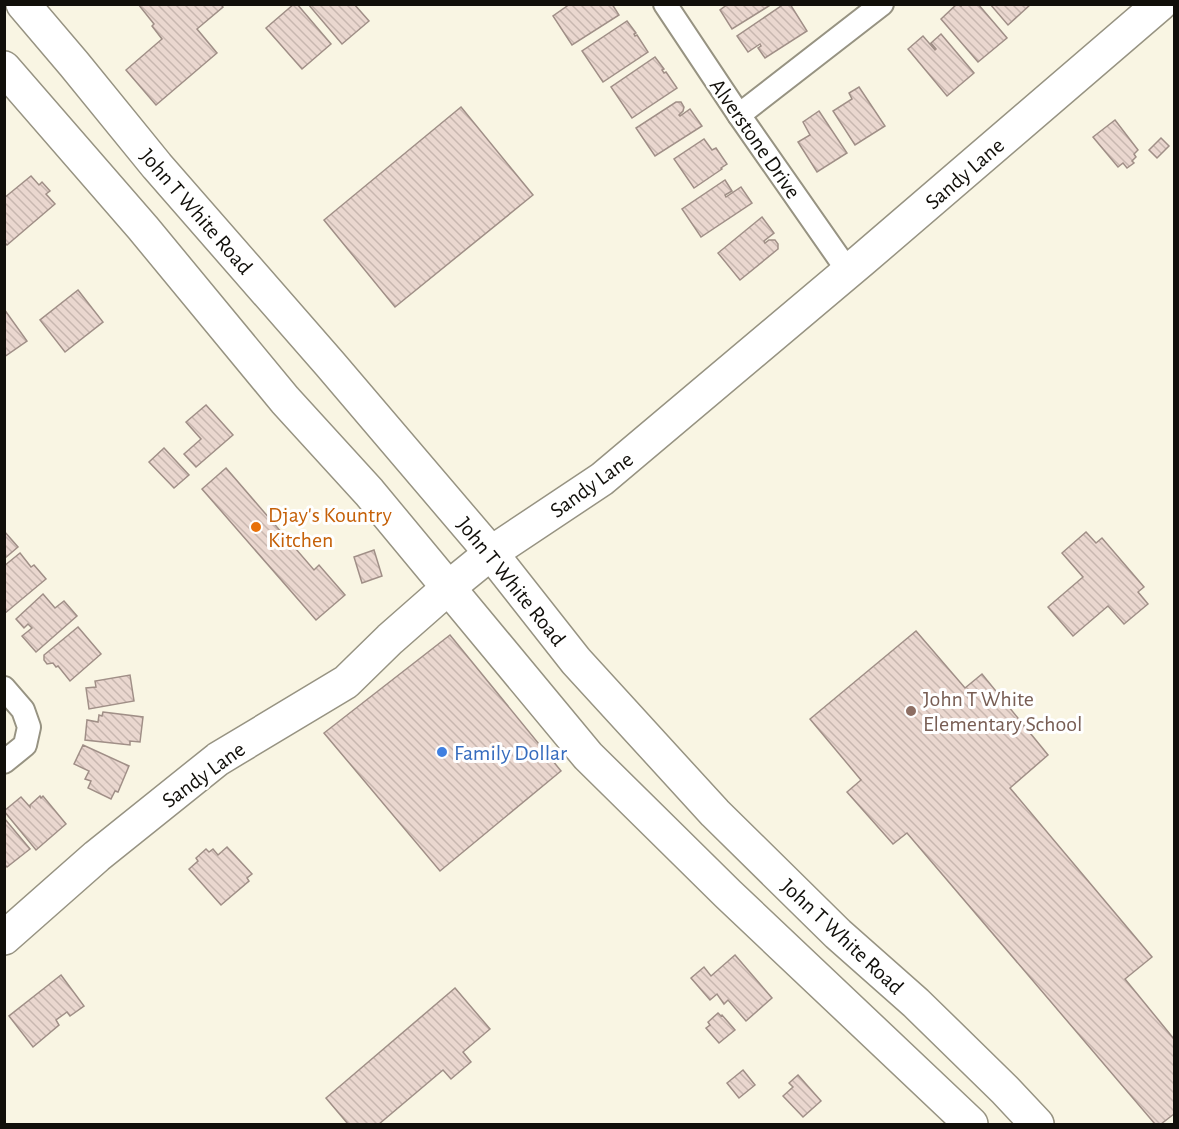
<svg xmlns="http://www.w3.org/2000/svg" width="1179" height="1129" font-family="'Alegreya Sans',sans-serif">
  <defs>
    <pattern id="building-back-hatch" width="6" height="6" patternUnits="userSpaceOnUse" patternTransform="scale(1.5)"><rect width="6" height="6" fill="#ead7cf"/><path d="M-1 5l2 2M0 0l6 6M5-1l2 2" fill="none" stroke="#c8b7b0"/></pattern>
  </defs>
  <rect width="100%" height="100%" fill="#f9f5e3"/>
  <g fill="url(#building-back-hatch)" stroke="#a08f87" stroke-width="1.5">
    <polygon points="138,4 221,4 223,7 197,29 217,53 156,105 126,70 162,39 152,26 154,24"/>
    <polygon points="294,4 297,4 331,44 302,69 266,28"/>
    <polygon points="308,4 354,4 369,21 342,44"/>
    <polygon points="570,4 612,4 619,15 572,45 553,16"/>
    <polygon points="728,4 772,4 732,29 720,10"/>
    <polygon points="784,4 790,4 807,31 765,58 758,48 761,46 760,44 748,52 737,36"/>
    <polygon points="957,4 961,6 963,4 978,4 1007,38 978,62 941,19"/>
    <polygon points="990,4 1031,4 1008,25"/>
    <polygon points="627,21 636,33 634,34 635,36 637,35 648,52 603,82 582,51"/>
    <polygon points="941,34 974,73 947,96 908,49 923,36 935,50 936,49 931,43"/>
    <polygon points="655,57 664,69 662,70 664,73 666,72 677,88 632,118 611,87"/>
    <polygon points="859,87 885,126 855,145 833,111 852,99 849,93"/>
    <polygon points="676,102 681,102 684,107 683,111 679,115 680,116 690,109 702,126 655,156 636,128"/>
    <polygon points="461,107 533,195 395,307 324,220"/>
    <polygon points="819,111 847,153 817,172 798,142 810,135 803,122"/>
    <polygon points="1115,120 1138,150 1134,154 1136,157 1132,161 1134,163 1127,168 1123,163 1118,167 1093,137"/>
    <polygon points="1161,138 1169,146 1157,158 1149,150"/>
    <polygon points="704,139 712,150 716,148 727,164 721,168 722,169 694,188 674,159"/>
    <polygon points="31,176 39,185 42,182 50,191 46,194 55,204 7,245 4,242 4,198"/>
    <polygon points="725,180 732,191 725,195 726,197 741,187 752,203 701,237 682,209"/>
    <polygon points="762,217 774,233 764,241 765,243 769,240 775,240 778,244 778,249 740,280 718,253"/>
    <polygon points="78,290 103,322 65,352 40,320"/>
    <polygon points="4,309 27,341 4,357"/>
    <polygon points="206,405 233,435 196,467 184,454 201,439 186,422"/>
    <polygon points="164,448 189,475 174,488 149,462"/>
    <polygon points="226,468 314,570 319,565 345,595 316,620 202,489"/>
    <polygon points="4,531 18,547 5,558 4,558"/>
    <polygon points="1086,532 1096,543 1102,538 1144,587 1138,592 1148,604 1124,624 1108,606 1073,636 1048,607 1083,577 1062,553"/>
    <polygon points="374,550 382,576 362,583 354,557"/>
    <polygon points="20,553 31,567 34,565 46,579 4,614 4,566"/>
    <polygon points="43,594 55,608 64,601 77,616 36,652 22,636 32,628 28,624 24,628 16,619"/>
    <polygon points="78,627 101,654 70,681 58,666 56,667 53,663 47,664 44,660 44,655"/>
    <polygon points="916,631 965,688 982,674 1048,755 1010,788 1152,957 1125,979 1174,1039 1174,1114 1161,1124 1155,1124 907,833 893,844 847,792 861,780 810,719"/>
    <polygon points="450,635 561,771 440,871 324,733"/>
    <polygon points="130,675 134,701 89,709 86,688 96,687 95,681"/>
    <polygon points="103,712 143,717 140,742 130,741 130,745 85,740 87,720 98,722 99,715 102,716"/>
    <polygon points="83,745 129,766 118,792 115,791 111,799 88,788 91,781 85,779 89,771 74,764"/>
    <polygon points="40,796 41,798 43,796 66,824 36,850 4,811 21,797 30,807 30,805"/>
    <polygon points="4,818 30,849 7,867 4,864"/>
    <polygon points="227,847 252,874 247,878 249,881 221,905 189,869 198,861 196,858 206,849 209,852 213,849 218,855"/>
    <polygon points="735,955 772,998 746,1021 728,1000 724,1004 717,994 710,1000 691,978 704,967 711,976"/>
    <polygon points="61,975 84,1006 70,1016 67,1012 56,1020 59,1025 33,1047 9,1016"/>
    <polygon points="455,988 490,1029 463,1052 471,1062 451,1079 443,1070 379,1124 348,1124 326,1098"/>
    <polygon points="718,1013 721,1016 722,1015 735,1030 719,1043 706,1028 710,1025 708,1022"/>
    <polygon points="743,1070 755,1085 739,1098 727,1083"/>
    <polygon points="798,1075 821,1101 803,1117 783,1096 793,1087 789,1083"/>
  </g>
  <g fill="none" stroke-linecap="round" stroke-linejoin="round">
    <g stroke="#979382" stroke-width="26">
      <g id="street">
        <polyline points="665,4 739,115 848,271"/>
        <polyline points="739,115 882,4"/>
        <polyline points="4,688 23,710 29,727 25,745 4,762"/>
      </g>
    </g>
    <g stroke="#979382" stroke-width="36">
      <g id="secondary">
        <polyline points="23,4 74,64 157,166 330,364 491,553 576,661 715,813 838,934 916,1003 1005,1090 1037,1124"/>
        <polyline points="4,68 143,228 285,400 369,492 588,756 728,894 971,1124"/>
        <polyline points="4,938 97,856 218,759 346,682 390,639 448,588 491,553 602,479 862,260 1160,4"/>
      </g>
    </g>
    <use href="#street" stroke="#fff" stroke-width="22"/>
    <use href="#secondary" stroke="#fff" stroke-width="33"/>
  </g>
  <circle fill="#e8710a" stroke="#fff" stroke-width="2" cx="256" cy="527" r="6"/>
  <circle fill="#8d6e63" stroke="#fff" stroke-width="2" cx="911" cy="711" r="6"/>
  <circle fill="#3f7fe0" stroke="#fff" stroke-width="2" cx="442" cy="752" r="6"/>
  <g text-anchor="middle" stroke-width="6" stroke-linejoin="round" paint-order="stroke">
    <g font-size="22" fill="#110f0a" stroke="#fff">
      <text transform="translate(756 138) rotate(55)" y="8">Alverstone Drive</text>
      <text transform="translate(964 173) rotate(-41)" y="8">Sandy Lane</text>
      <text transform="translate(197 211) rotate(49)" y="8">John T White Road</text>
      <text transform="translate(591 484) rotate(-36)" y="8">Sandy Lane</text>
      <text transform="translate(512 581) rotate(51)" y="8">John T White Road</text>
      <text transform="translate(203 774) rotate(-36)" y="8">Sandy Lane</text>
      <text transform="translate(843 936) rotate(43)" y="8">John T White Road</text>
    </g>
    <g font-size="22" fill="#c56008" stroke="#fff" text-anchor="start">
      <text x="268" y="522">Djay's Kountry<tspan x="268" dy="25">Kitchen</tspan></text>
    </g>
    <g font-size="22" fill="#785e54" stroke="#fff" text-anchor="start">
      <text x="923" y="706">John T White<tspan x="923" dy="25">Elementary School</tspan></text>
    </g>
    <g font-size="22" fill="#366cbe" stroke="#fff" text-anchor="start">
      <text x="454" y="760">Family Dollar</text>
    </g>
  </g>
  <rect width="1179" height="1129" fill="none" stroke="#110f0a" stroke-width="12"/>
</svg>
